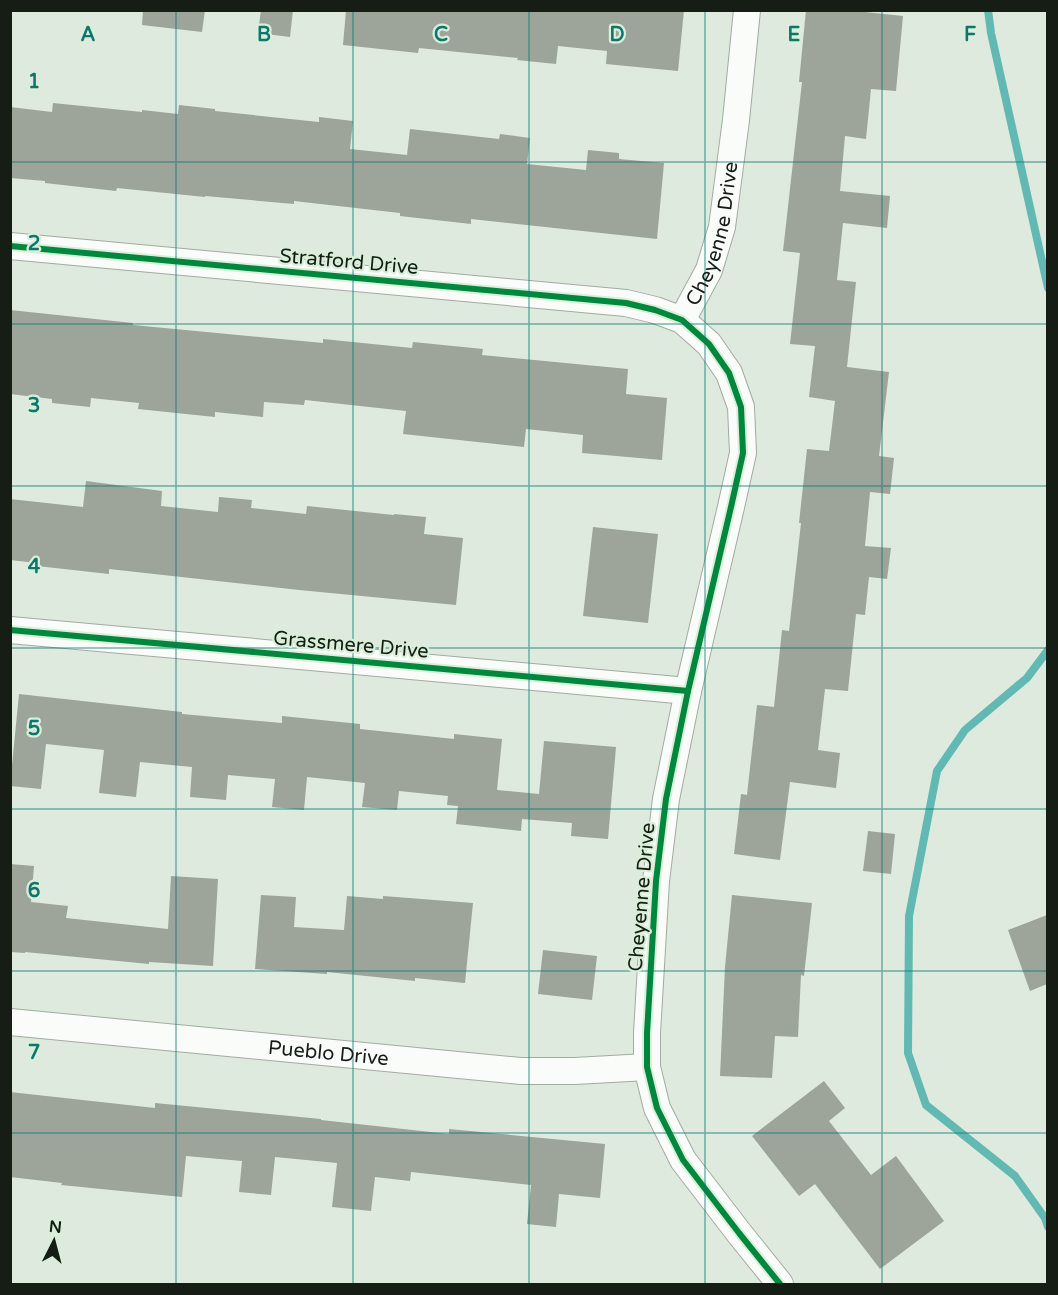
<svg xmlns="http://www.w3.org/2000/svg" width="1058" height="1295" font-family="'Varela Round',sans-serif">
  <rect width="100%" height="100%" fill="#deeade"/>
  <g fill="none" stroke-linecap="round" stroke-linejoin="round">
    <g stroke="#62b9b3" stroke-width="8">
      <polyline points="988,10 991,33 1048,288"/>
      <polyline points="1048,650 1027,678 965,730 937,771 909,916 908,1053 926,1105 1015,1176 1045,1218 1048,1227"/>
    </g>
  </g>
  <g fill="#9da49a">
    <polygon points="143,10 205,10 202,32 142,25"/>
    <polygon points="261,10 293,10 290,37 258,33"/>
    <polygon points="346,10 684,10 678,71 606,64 607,51 558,46 556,64 517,60 518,58 419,48 418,53 343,45"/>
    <polygon points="806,10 846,10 903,16 896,91 871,89 866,139 845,136 840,191 890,196 887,228 843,223 837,280 856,282 847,367 889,372 879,456 894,458 890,494 870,492 865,546 891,548 887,579 869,577 865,615 856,614 848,691 825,689 818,750 840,753 836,788 790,782 780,860 734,854 741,794 747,795 757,705 774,707 782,630 789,631 801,523 799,523 807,449 829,451 835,401 809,397 815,346 790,344 800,253 783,251 802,82 799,82"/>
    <polygon points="53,103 142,112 142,110 178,114 179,105 215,109 215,111 319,122 319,117 353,121 350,149 407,155 410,129 499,139 500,134 530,138 527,164 586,170 588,150 619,153 619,159 664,163 657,239 471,219 471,224 400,216 400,213 294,201 294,204 205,196 205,197 117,188 116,191 45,183 45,181 10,178 10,107 52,112"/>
    <polygon points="10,310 133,323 133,325 323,343 323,339 412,348 413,342 483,349 482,355 628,369 626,394 667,398 662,460 582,453 583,435 526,429 524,447 403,434 406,411 305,400 304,405 264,402 263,417 215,412 215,417 138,409 139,403 91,398 90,407 52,403 52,399 10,394"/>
    <polygon points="86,481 162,491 161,506 218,512 219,497 252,500 251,508 306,514 307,506 394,515 394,514 426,517 424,534 463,538 456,605 299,590 109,569 109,574 37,566 37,563 10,560 10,499 83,507"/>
    <polygon points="593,527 658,534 648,623 583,616"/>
    <polygon points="19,694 182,712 182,714 282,723 282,716 360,724 360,729 454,739 454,734 502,739 497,790 539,794 544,741 616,747 608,839 571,836 572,823 522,819 521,831 456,824 458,806 447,805 448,796 399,791 397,810 362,807 365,783 307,777 304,810 272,807 275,779 228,775 226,800 190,797 192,767 140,762 136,797 99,793 104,750 46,744 41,789 10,786"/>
    <polygon points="868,831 895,834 891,874 863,871"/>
    <polygon points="10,864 34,866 31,902 68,906 66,918 168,929 171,876 218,879 213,966 149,962 149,964 25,952 25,953 10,952"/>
    <polygon points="261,895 296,897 294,927 344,930 347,896 383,899 383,896 473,903 465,983 415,978 415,981 327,972 327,974 255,969"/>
    <polygon points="732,895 812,903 804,976 801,975 798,1037 775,1036 772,1078 720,1076 725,967"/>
    <polygon points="1047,915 1047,984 1030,991 1008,930"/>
    <polygon points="543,950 597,956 592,1000 538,994"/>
    <polygon points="824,1081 845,1108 829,1121 871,1175 896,1156 944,1221 880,1269 815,1184 799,1196 752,1136"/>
    <polygon points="10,1092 155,1108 155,1103 321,1119 321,1120 449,1134 449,1129 605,1144 600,1198 559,1194 556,1227 527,1224 531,1185 411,1172 410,1181 375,1177 371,1211 332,1207 337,1163 275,1157 271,1195 239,1192 242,1161 186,1156 182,1197 61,1185 62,1183 10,1177"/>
  </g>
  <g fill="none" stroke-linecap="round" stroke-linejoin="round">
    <g stroke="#a2aba2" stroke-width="28">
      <g id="street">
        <polyline points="10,246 626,303 655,310 682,320 709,344 729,373 741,407 743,453 731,507 688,691 666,799 656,881 647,1033 647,1067 657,1108 683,1160 739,1233 780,1284"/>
        <path id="s1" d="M 682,320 L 709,270 L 722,227 L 736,120 L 747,10"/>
        <polyline points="10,630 688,691"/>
        <path id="s2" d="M 10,1022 L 521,1071 L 575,1071 L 647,1067"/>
      </g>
    </g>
    <use href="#street" stroke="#fafcfa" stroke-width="26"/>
    <g stroke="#d9efd9" stroke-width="10">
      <g id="cycleway">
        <polyline points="10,246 626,303 655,310 682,320 709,344 729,373 741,407 743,453 731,507 688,691 666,799 656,881 647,1033 647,1067 657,1108 683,1160 739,1233 780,1284"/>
        <polyline points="10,630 688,691"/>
      </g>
    </g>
    <use href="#cycleway" stroke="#00873e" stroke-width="6"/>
  </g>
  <path fill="none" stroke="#0f766e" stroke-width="1.5" stroke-opacity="0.55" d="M 176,10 L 176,1284M 353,10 L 353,1284M 529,10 L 529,1284M 705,10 L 705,1284M 882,10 L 882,1284M 10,162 L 1048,162M 10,324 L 1048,324M 10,486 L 1048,486M 10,648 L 1048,648M 10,809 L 1048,809M 10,971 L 1048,971M 10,1133 L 1048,1133"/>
  <g text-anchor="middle" stroke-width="4.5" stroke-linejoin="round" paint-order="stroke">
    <g font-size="20" fill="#151d15" stroke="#d9efd9">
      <text dy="7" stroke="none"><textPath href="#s1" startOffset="93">Cheyenne Drive</textPath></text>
      <text transform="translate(349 261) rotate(5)" y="7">Stratford Drive</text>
      <text transform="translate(351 644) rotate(5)" y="7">Grassmere Drive</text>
      <text transform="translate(641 897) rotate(-85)" y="7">Cheyenne Drive</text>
      <text dy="7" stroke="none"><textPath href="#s2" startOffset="320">Pueblo Drive</textPath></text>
    </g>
  </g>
  <g font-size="20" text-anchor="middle" font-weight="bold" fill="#0f766e" stroke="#d9efd9" stroke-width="4.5" stroke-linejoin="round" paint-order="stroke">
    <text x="88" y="41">A</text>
    <text x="264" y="41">B</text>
    <text x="441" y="41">C</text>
    <text x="617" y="41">D</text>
    <text x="794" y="41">E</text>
    <text x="970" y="41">F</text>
    <text x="34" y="88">1</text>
    <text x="34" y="250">2</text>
    <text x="34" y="412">3</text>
    <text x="34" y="573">4</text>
    <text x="34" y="735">5</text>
    <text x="34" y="897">6</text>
    <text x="34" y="1059">7</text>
  </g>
  <rect width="1058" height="1295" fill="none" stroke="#151d15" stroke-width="24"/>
  <g transform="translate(54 1241) rotate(6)" stroke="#d9efd9" stroke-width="4.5" paint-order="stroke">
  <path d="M0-4.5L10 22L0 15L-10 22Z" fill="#151d15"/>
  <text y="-9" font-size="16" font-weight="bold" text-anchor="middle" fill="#151d15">N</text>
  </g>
</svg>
